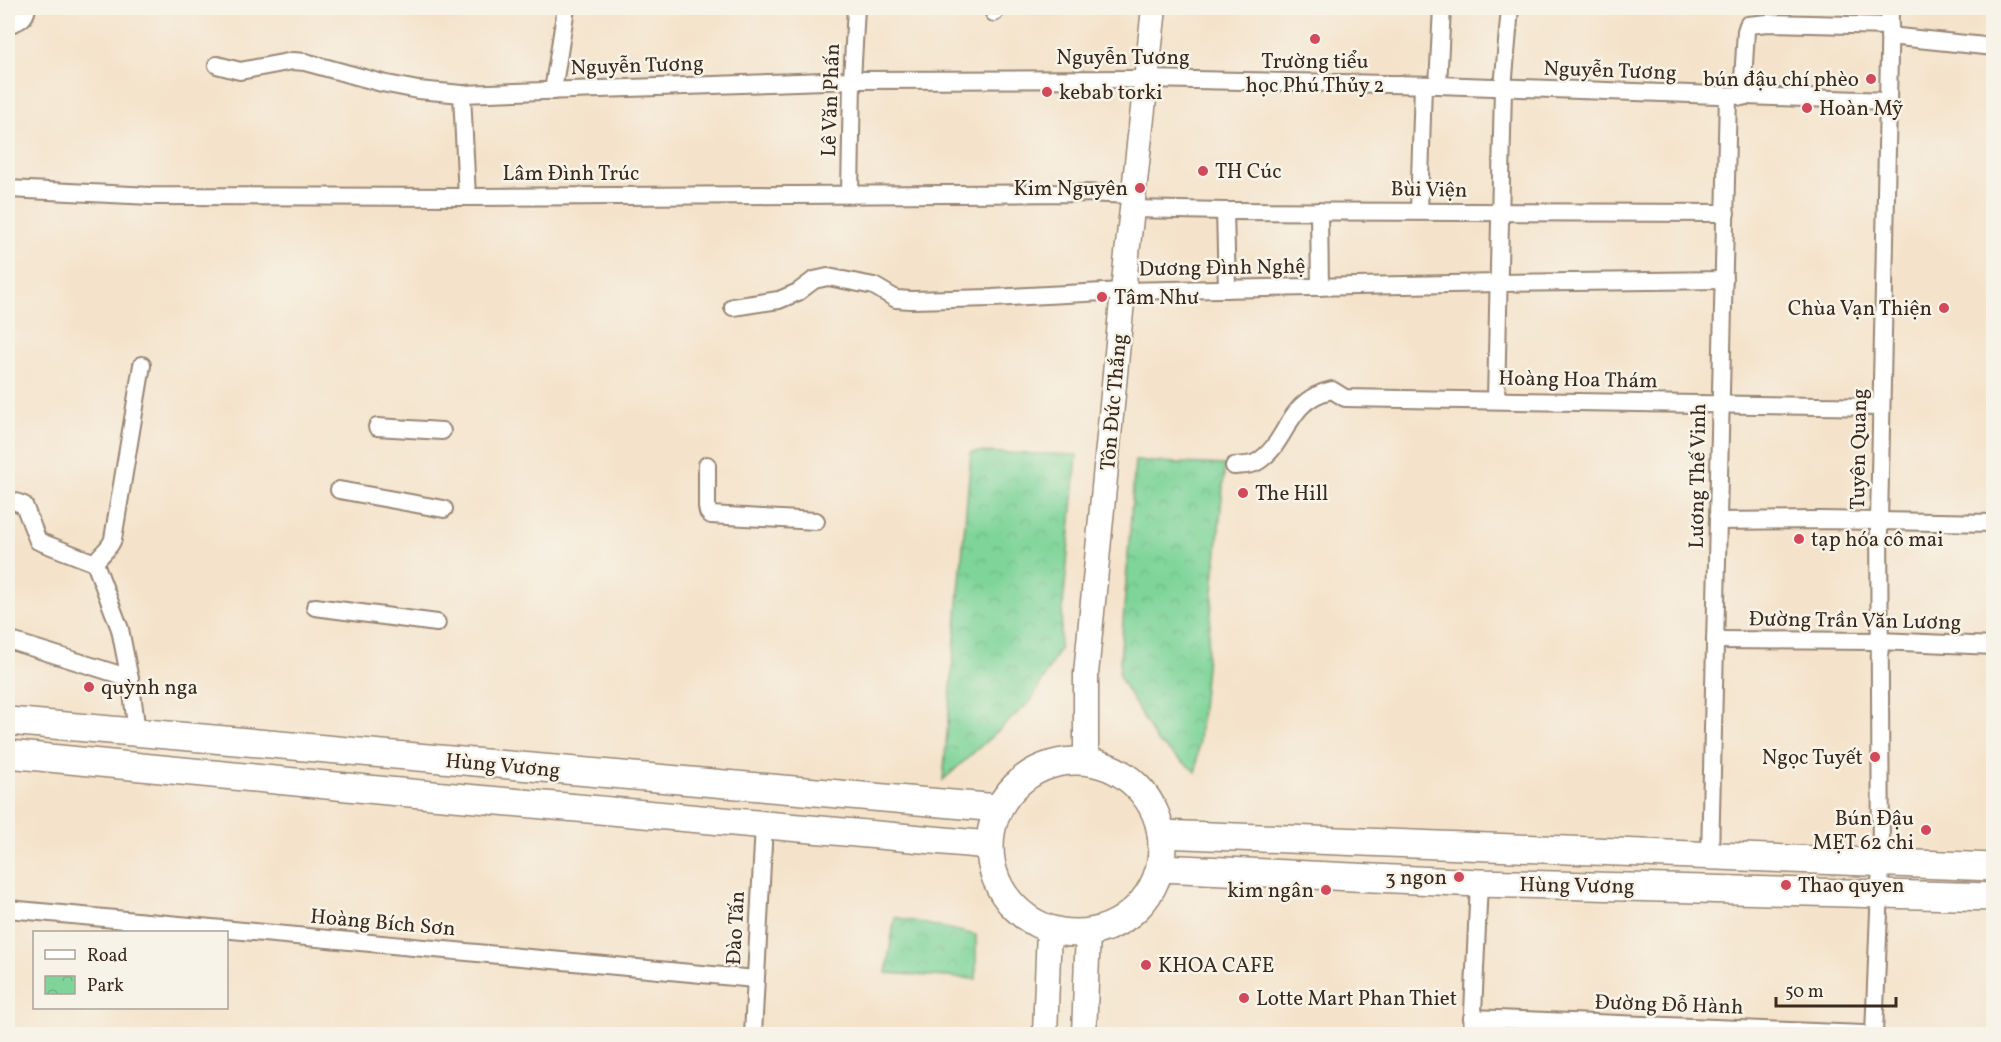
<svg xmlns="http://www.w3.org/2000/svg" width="2001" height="1042" font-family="Vollkorn,serif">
  <defs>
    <pattern id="park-crowns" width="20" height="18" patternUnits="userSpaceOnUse" patternTransform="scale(1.5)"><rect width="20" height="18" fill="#7ed499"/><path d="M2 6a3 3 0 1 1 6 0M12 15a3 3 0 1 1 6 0" fill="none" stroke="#6eb683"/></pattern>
  </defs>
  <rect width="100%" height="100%" fill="#f7f3e8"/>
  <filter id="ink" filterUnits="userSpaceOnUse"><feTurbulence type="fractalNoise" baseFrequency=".0167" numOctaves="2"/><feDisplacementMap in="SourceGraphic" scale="12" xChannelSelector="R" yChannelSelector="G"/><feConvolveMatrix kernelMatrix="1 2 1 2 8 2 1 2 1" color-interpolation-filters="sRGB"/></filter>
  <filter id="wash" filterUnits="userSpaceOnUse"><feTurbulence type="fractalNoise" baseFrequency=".008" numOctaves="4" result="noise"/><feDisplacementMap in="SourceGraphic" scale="24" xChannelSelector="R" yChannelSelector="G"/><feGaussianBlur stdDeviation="1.35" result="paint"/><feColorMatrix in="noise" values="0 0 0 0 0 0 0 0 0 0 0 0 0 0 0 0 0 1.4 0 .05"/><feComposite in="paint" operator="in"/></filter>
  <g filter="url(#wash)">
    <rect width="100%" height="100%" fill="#f4e3ca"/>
    <g fill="url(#park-crowns)" stroke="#5c7f5c" stroke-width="1.5">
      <polygon points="971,452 1077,455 1059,650 1031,701 943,780"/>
      <polygon points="1135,461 1225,465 1196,772 1157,742 1119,676"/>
      <polygon points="895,917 976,935 976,979 886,973"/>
    </g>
  </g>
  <g filter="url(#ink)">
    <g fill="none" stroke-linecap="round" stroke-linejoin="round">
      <g stroke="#988674" stroke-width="20">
        <g id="street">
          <polyline points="994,13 994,8"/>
          <path d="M 8,25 C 18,21 25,20 27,8"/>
          <polyline points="1889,36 1994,47"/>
          <polyline points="217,65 240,71 293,61 305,62 382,83 418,90 462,94"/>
          <polyline points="1438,85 1442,8"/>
          <polyline points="553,91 566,8"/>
          <polyline points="1742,97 1746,31 1748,25 1768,23 1890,26"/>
          <polyline points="8,189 151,196 467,197 1083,193 1134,195"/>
          <polyline points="850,194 852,80 856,8"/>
          <polyline points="467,197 462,94 852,80 1147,79 1438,85 1887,101"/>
          <polyline points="1133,209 1225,211 1726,213"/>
          <polyline points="1225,211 1227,289"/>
          <polyline points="1319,211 1320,287"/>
          <polyline points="1419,211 1423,85"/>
          <polyline points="733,307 779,300 798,292 814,280 828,277 874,286 896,299 911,300 992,298 1123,291 1498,283 1724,280"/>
          <polyline points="1496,400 1503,88 1510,8"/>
          <polyline points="377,427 442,431"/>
          <polyline points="707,465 707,507 708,512 711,515 816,521"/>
          <path d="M 1234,466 C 1241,465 1251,466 1257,462 C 1289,443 1285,400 1332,390 L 1345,398 L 1881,407"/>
          <polyline points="339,490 444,509"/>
          <polyline points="8,499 24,505 38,541 95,563"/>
          <polyline points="1718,521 1820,520 1994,523"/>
          <polyline points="315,607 437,623"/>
          <polyline points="8,640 130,678"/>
          <polyline points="1715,640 1879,641 1994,646"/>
          <path d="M 137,733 L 131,685 L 120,629 L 95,563 C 100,554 110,549 113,539 L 142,365"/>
          <polyline points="1710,856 1728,96"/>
          <polyline points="8,909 755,979"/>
          <polyline points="1472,1018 1863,1034"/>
          <polyline points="753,1034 764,825"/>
          <polyline points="1472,1034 1479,883"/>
          <polyline points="1874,1034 1881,863 1879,521 1890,8"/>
        </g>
      </g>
      <g stroke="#988674" stroke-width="27">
        <g id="secondary">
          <polyline points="1086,761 1086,674 1123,291 1154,8"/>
          <polyline points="1045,1034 1049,929"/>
          <polyline points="1084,1034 1088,932"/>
        </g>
      </g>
      <g stroke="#988674" stroke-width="30">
        <g id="primary">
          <polyline points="8,721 998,808"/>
          <polyline points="8,754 388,791 989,845"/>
          <circle cx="1076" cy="847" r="86"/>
          <polyline points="1161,834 1994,867"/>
          <polyline points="1160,868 1479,883 1994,897"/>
        </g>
      </g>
      <use href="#street" stroke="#fff" stroke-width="16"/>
      <use href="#secondary" stroke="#fff" stroke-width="24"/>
      <use href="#primary" stroke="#fff" stroke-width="27"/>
    </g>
  </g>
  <g fill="#d1495b" stroke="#f7f3e8" stroke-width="2">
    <circle cx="1315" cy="39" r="6"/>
    <circle cx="1871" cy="79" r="6"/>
    <circle cx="1047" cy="92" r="6"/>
    <circle cx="1807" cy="108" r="6"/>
    <circle cx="1203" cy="171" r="6"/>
    <circle cx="1140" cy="188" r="6"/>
    <circle cx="1102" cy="297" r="6"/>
    <circle cx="1944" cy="308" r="6"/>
    <circle cx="1243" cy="493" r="6"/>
    <circle cx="1799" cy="539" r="6"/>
    <circle cx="89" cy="687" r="6"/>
    <circle cx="1875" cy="757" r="6"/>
    <circle cx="1926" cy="830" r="6"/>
    <circle cx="1459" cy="877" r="6"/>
    <circle cx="1786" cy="885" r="6"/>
    <circle cx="1326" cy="890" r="6"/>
    <circle cx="1146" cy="965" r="6"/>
    <circle cx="1244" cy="998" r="6"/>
  </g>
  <g text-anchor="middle" stroke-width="5" stroke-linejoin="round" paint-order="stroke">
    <g font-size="21" fill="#3b2a1e" stroke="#f7f3e8">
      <text x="1123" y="64">Nguyễn Tương</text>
      <text transform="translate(637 65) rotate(-2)" y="7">Nguyễn Tương</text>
      <text transform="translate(1610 70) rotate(2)" y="7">Nguyễn Tương</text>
      <text transform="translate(830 100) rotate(-88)" y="7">Lê Văn Phấn</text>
      <text x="571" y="180">Lâm Đình Trúc</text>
      <text transform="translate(1429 189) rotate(1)" y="7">Bùi Viện</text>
      <text transform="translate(1222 267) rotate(-1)" y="7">Dương Đình Nghệ</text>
      <text transform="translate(1578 379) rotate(1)" y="7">Hoàng Hoa Thám</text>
      <text transform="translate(1113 402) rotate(-85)" y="7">Tôn Đức Thắng</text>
      <text transform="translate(1858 449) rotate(-89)" y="7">Tuyên Quang</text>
      <text transform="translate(1697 476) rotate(-89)" y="7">Lương Thế Vinh</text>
      <text transform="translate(1855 620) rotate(1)" y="7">Đường Trần Văn Lương</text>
      <text transform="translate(503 765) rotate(5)" y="7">Hùng Vương</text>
      <text transform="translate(1577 885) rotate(1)" y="7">Hùng Vương</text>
      <text transform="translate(383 922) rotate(5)" y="7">Hoàng Bích Sơn</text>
      <text transform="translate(735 928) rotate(-87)" y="7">Đào Tấn</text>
      <text transform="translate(1669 1004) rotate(2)" y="7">Đường Đỗ Hành</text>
    </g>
    <g font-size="21" fill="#3b2a1e" stroke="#f7f3e8" text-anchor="start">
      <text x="1315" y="68" text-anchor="middle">Trường tiểu<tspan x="1315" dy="24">học Phú Thủy 2</tspan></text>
      <text x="1859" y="86" text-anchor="end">bún đậu chí phèo</text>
      <text x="1059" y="99">kebab torki</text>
      <text x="1819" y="115">Hoàn Mỹ</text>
      <text x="1215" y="178">TH Cúc</text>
      <text x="1128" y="195" text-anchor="end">Kim Nguyên</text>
      <text x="1114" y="304">Tâm Như</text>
      <text x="1932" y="315" text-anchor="end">Chùa Vạn Thiện</text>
      <text x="1255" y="500">The Hill</text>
      <text x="1811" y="546">tạp hóa cô mai</text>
      <text x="101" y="694">quỳnh nga</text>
      <text x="1863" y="764" text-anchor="end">Ngọc Tuyết</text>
      <text x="1914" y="825" text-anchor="end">Bún Đậu<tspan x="1914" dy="24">MẸT 62 chi</tspan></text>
      <text x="1447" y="884" text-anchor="end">3 ngon</text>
      <text x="1798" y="892">Thao quyen</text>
      <text x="1314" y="897" text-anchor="end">kim ngân</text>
      <text x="1158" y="972">KHOA CAFE</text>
      <text x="1256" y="1005">Lotte Mart Phan Thiet</text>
    </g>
  </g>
  <rect width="2001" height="1042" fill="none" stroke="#f7f3e8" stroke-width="30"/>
  <rect x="33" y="931" width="195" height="78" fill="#f7f3e8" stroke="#aca397" stroke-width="1.5"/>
  <rect x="45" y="950" width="30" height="9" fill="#ffffff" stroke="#aca397" stroke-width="1.5"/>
  <text x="87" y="961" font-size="18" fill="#3b2a1e">Road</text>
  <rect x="45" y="976" width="30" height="18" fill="url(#park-crowns)" stroke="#aca397" stroke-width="1.5"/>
  <text x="87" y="991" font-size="18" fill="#3b2a1e">Park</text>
  <path d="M1776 997v9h120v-9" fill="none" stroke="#3b2a1e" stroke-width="3"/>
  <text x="1785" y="997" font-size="18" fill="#3b2a1e" stroke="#f7f3e8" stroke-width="4.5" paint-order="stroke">50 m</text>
</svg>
